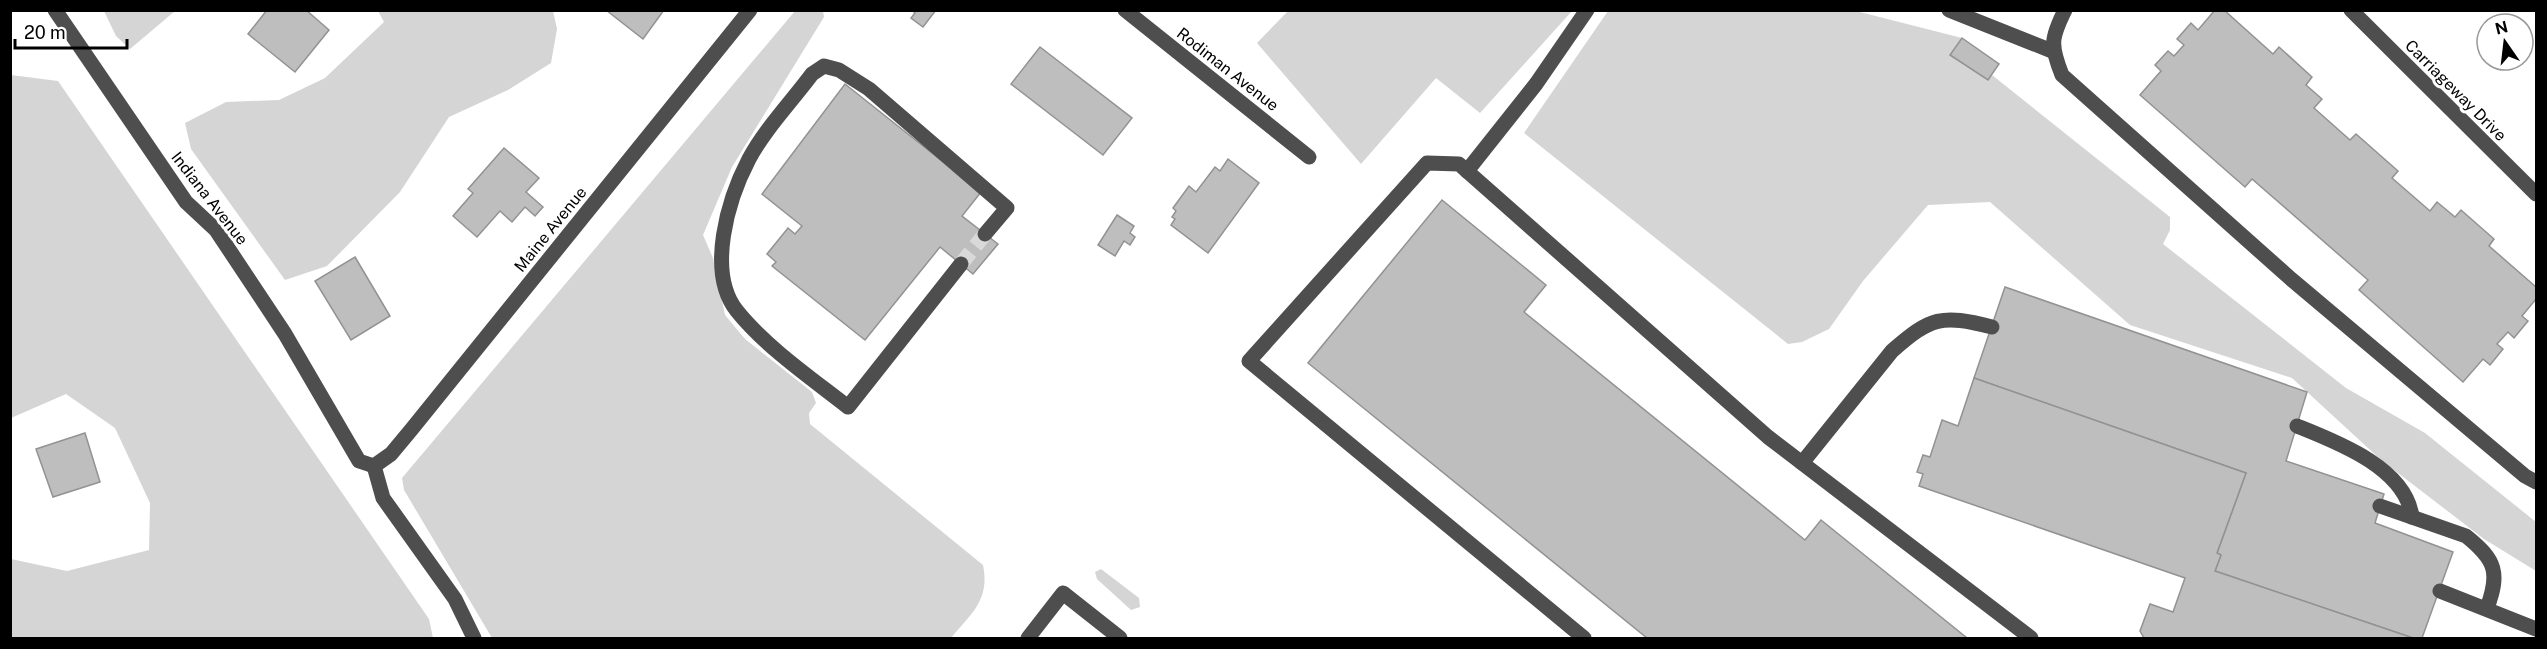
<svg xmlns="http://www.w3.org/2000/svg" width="2547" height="649" font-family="'Public Sans',sans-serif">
  <rect width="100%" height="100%" fill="#fff"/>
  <g fill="#d5d5d5">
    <polygon points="104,11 175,11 130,49 116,36"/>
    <polygon points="378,11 553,11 557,29 551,63 508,90 449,117 400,192 327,266 285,280 191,149 185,123 226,102 279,100 325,78 384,22"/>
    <path d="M 795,11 L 823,11 L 824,17 L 732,167 L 703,235 L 713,258 L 725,315 L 745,339 L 812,392 L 816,403 L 809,413 L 810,424 L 983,565 C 990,600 972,613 951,638 L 492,638 L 404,490 L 402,478 Z"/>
    <polygon points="1288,11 1288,10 1572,11 1480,113 1436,78 1361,164 1257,43"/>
    <polygon points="1608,11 1856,11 1962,38 1951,54 1988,80 1992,75 2170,217 2170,230 2163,244 2346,388 2425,433 2536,522 2536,571 2484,539 2381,460 2292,378 2130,325 1990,202 1928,205 1863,281 1829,329 1802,342 1788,344 1524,133"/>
    <polygon points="11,75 58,81 429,619 433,638 11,638 11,559 67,571 149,550 150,503 115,428 66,394 11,418"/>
    <polygon points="1101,569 1139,598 1140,607 1131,610 1097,579 1095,572"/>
  </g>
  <g fill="#bebebe" stroke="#929292" stroke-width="1.5">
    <polygon points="267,10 306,10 329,30 295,72 248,34"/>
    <polygon points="606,10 664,10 643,39"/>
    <polygon points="912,10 936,10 923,27 911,18 915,13"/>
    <polygon points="2215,10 2224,10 2273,54 2279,47 2312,77 2306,85 2322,99 2314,108 2350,140 2356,134 2398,171 2392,178 2430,211 2437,202 2455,217 2461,210 2494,239 2489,246 2536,287 2536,299 2522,316 2528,321 2514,338 2508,332 2497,344 2503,349 2490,365 2483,359 2463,382 2359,290 2368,280 2252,179 2245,187 2140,95 2161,71 2155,65 2168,51 2174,56 2184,45 2177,39 2191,23 2198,30"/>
    <polygon points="1962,38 1999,64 1988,80 1950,55"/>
    <polygon points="1040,47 1132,118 1103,155 1011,84"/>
    <polygon points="845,84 981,192 962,216 998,244 973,274 940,247 865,340 772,266 776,262 767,254 788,228 795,234 802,226 762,194"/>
    <polygon points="504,148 539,178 526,192 543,207 535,216 525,207 512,222 500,211 477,237 453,216 473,193 468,189"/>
    <polygon points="1228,159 1259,183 1208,253 1171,225 1175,219 1172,217 1176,211 1173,208 1189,186 1196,192 1215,167 1220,171"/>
    <polygon points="1442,200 1546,285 1524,312 1805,540 1821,520 1967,638 1647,638 1308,363"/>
    <polygon points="1117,215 1134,226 1130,233 1135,237 1130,245 1124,241 1115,256 1098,245"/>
    <polygon points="355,257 390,316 351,340 315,281"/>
    <polygon points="2005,287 2307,392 2286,461 2384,494 2375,523 2453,552 2422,638 2413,638 2215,571 2221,555 2217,553 2246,473 1974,378"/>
    <polygon points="1974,378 2246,473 2217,553 2221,555 2215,571 2413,638 2144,638 2140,631 2150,604 2173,612 2185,578 1919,486 1923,474 1917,472 1923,455 1930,457 1942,420 1958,426"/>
    <polygon points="85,433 100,482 53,497 36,449"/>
  </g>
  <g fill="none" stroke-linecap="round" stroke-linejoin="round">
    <polyline stroke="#d9d9d9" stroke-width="15" stroke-dasharray="15 8" stroke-linecap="butt" points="961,264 985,234"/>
    <g stroke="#4e4e4e" stroke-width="15">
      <polyline points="55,10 186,202 216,230 285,334 359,461 374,466"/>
      <polyline points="1125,10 1309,157"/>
      <polyline points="1949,10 2052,51"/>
      <path d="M 2065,10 C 2051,38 2050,45 2062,75 L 2291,279 L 2525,476 L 2536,482"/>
      <polyline points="2351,10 2536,194"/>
      <polyline points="1467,171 1536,84 1587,10"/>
      <path d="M 961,264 L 848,407 C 811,378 766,347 737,311 C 706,272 728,199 749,159 C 765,129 792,101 812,74 L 824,66 L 839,70 L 869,89 L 1007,208 L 985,234"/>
      <path d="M 2297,426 C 2337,442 2406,468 2412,517"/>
      <path d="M 1802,463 L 1892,351 C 1931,317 1941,314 1992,327"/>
      <polyline points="374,466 391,454 411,430 750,10"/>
      <polyline points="374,466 383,498 455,599 474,638"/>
      <path d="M 2380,506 L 2466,536 C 2496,560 2500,573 2487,608"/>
      <polyline points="2440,591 2536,629"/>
      <polyline points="1028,638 1063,593 1120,638"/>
      <polyline points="1584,638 1249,361 1427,163 1459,164 1768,437 2031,638"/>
    </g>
  </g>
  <g text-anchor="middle" stroke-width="6" stroke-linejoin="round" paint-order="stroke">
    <g font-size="16" fill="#000" stroke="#fff">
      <text transform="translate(1228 69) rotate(38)" y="6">Rodiman Avenue</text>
      <text transform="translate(2456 90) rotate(45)" y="6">Carriageway Drive</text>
      <text transform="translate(210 198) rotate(52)" y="6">Indiana Avenue</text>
      <text transform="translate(550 229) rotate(-51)" y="6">Maine Avenue</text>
    </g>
  </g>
  <rect width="2547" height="649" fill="none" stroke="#000000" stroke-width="24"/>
  <g transform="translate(2505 42) rotate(346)"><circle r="28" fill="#ffffff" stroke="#999999" stroke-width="1.5"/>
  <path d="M0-4.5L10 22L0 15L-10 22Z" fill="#000000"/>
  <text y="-9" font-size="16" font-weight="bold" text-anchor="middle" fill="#000000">N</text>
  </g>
  <path d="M15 39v9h112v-9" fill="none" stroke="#000000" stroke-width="3"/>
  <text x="24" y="39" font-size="18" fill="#000000" stroke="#ffffff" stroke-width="4.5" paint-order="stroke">20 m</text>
</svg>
